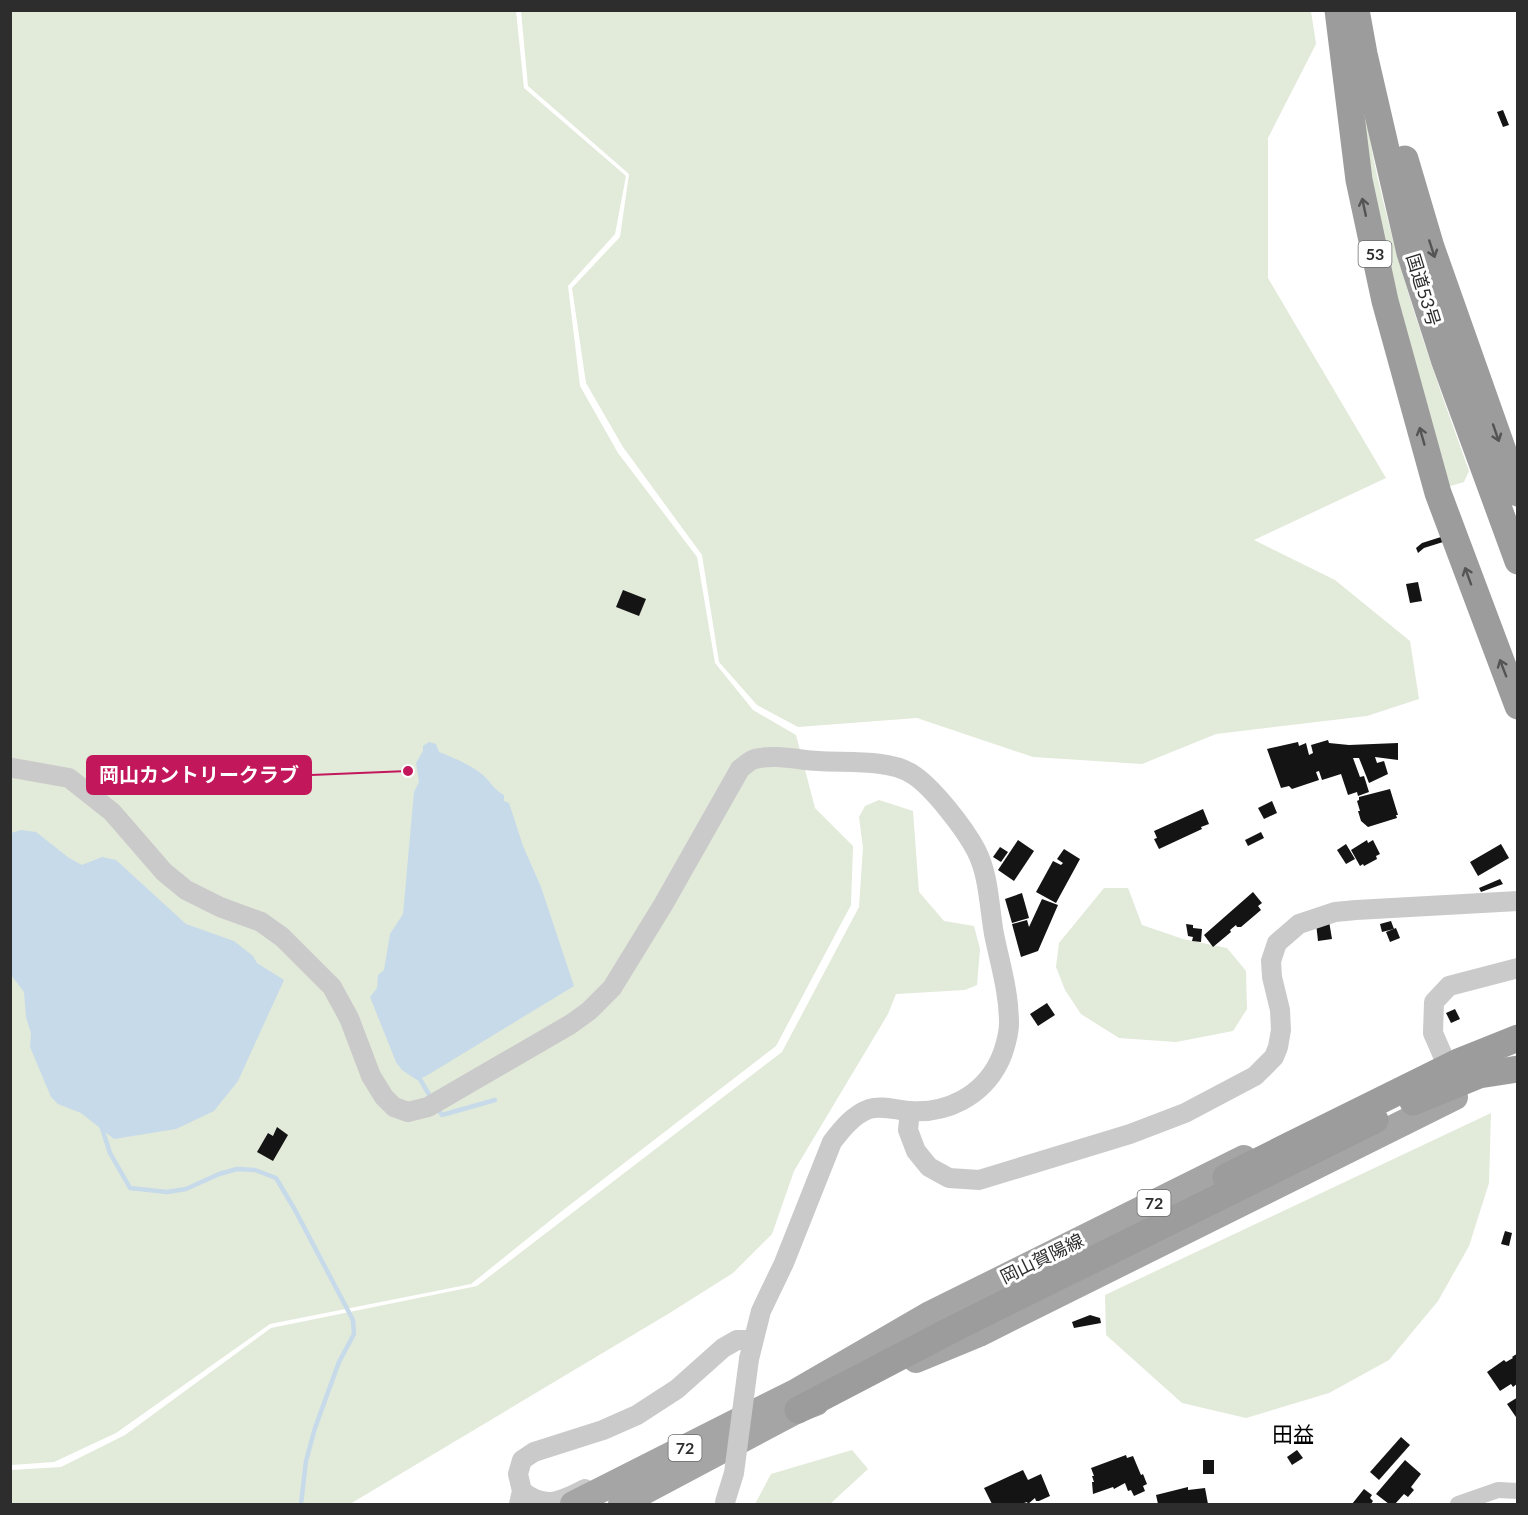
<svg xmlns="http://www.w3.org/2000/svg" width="1528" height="1515" font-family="Lato,'Noto Sans JP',sans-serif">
  <rect width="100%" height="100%" fill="#fff"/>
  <g fill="#e2eada">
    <polygon points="11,11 516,11 524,88 626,176 615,234 568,286 580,386 618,453 697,557 715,663 753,710 796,735 815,808 853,846 851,905 776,1046 562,1211 471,1284 270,1324 116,1433 54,1462 11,1465"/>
    <polygon points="521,11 1311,11 1316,44 1268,138 1268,278 1386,478 1254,540 1335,580 1410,641 1419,699 1367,716 1216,734 1142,764 1033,757 917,718 798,727 757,705 719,662 702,555 623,447 586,383 572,288 620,237 629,174 528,86"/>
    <path d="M 1357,57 C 1364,102 1370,148 1381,192 C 1403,287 1436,379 1469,471 L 1464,482 L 1447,487 L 1370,192 Z"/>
    <polygon points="879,800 913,811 919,892 944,921 974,926 980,949 977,985 965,990 896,994 888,1014 794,1171 772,1234 733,1273 668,1314 350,1504 11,1504 11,1470 61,1467 125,1435 271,1328 477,1286 782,1052 859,907 863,848 859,817 865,806"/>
    <polygon points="1104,888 1128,888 1142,925 1183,939 1227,948 1246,971 1247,1009 1233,1031 1176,1042 1119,1038 1081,1014 1065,990 1056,967 1059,943"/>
    <polygon points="1491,1113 1489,1183 1469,1246 1438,1301 1389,1360 1329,1393 1246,1418 1182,1403 1106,1335 1105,1295"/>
    <polygon points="852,1450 868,1469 830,1504 755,1504 771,1474"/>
  </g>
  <g fill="#c7dae9">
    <path d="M 429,742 L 436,744 L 439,752 C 452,757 468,764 479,772 C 490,779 492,789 504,795 L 504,801 L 509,803 L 523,846 L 541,887 L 574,986 L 426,1076 L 417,1080 L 402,1070 L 396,1062 L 370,997 L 377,988 L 378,975 L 384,970 L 390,934 L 403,914 L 414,792 L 419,782 L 416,763 L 423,751 L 423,746 Z"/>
    <polygon points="21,830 36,832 69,858 82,865 102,857 116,860 186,924 234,941 253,956 257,963 284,980 238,1081 214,1111 176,1129 114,1139 81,1113 58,1104 51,1097 30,1047 31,1033 26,1017 24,992 11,975 11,833"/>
  </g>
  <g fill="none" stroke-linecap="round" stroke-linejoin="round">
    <g stroke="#c7dae9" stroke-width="4.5">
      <polyline points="417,1074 431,1098"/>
      <polyline points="440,1112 442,1115 495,1100"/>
      <polyline points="101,1125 110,1153 130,1188 167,1192 186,1189 219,1174 237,1169 255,1170 276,1178 295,1210 353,1320 354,1334 339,1362 315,1428 306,1461 301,1504"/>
    </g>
  </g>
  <g fill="#141414">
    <polygon points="1503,110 1509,125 1503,127 1497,112"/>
    <polygon points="1441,537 1443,542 1424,548 1418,553 1416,548 1422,543"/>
    <polygon points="1418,582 1422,601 1410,603 1406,584"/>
    <polygon points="623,590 646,599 639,616 616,607"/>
    <polygon points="1328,740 1329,743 1349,745 1398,743 1398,760 1375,757 1377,763 1384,761 1388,774 1369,783 1359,758 1353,758 1360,777 1364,776 1369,792 1358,796 1357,792 1348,795 1341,774 1322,780 1319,771 1316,772 1319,780 1292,789 1289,786 1281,788 1267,749 1298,742 1299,746 1306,743 1309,755 1313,753 1311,745"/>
    <polygon points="1390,789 1398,815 1396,815 1397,818 1368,827 1361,821 1358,811 1360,811 1357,801 1359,800 1359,797"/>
    <polygon points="1272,801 1277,813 1264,819 1258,808"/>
    <polygon points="1203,809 1209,824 1201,827 1202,829 1159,849 1154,839 1157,838 1154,831"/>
    <polygon points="1261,832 1264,838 1248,846 1245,840"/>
    <polygon points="1018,840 1034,851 1014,881 998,870"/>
    <polygon points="1367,840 1368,843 1373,840 1380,854 1376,856 1377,859 1364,866 1363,864 1360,866 1351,850"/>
    <polygon points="1346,844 1355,859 1346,864 1337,850"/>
    <polygon points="1501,844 1509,858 1478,876 1470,862"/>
    <polygon points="1000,847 1008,852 1001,862 993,857"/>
    <polygon points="1064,849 1080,859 1056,903 1036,892 1053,861 1061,865 1063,863 1057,859"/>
    <polygon points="1500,879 1503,884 1481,892 1479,888"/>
    <polygon points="1253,892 1262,903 1258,906 1261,910 1241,927 1237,927 1236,925 1230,930 1231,932 1213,947 1204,935"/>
    <polygon points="1022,893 1029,918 1012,923 1005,899"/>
    <polygon points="1042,899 1058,905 1038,951 1021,957 1012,924 1027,920 1029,927"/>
    <polygon points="1329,921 1332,939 1318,941 1316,923"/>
    <polygon points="1391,921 1394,929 1382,932 1380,924"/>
    <polygon points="1186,924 1193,925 1193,928 1202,929 1201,942 1192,941 1193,937 1188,936"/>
    <polygon points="1396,928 1400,938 1390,942 1386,932"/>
    <polygon points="1047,1003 1055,1015 1038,1026 1030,1014"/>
    <polygon points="1455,1009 1460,1019 1451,1023 1446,1013"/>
    <polygon points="277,1127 288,1135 273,1161 257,1152 268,1133 273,1136"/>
    <polygon points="1505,1231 1512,1233 1509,1246 1501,1244"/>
    <polygon points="1090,1315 1100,1318 1101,1323 1074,1328 1072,1322"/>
    <polygon points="1518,1353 1518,1383 1513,1387 1511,1384 1500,1391 1487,1372 1504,1360 1506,1362 1513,1358 1512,1357"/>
    <polygon points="1518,1397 1518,1420 1507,1404"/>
    <polygon points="1401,1437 1410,1445 1379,1480 1370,1472"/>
    <polygon points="1297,1450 1303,1458 1292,1465 1287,1457"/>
    <polygon points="1126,1455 1127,1458 1133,1456 1141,1475 1143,1474 1147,1484 1143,1486 1145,1491 1134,1496 1131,1490 1128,1491 1125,1483 1114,1489 1113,1487 1093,1494 1092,1482 1094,1482 1092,1476 1094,1476 1091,1468"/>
    <rect x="1203" y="1460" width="11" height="14"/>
    <polygon points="1405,1460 1421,1474 1411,1487 1414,1490 1408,1497 1404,1494 1395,1504 1389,1504 1376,1494"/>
    <polygon points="1023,1470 1028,1480 1041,1474 1050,1496 1039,1501 1036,1501 1035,1498 1028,1504 1027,1502 1021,1504 992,1504 984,1488"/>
    <polygon points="1188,1487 1188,1490 1205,1488 1208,1504 1158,1504 1156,1495"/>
    <polygon points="1364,1489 1372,1495 1370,1498 1373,1501 1371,1504 1352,1504"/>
  </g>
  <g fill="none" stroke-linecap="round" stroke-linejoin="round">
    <polyline stroke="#cacaca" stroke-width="16" points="1458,1504 1498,1490 1518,1491"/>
    <g stroke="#cacaca" stroke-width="20">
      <path d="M 13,768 L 69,778 L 112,812 L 164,872 L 186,890 L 220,907 L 261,922 L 282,937 L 332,987 L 349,1018 L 371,1076 L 384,1097 L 394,1107 L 408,1112 L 428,1107 L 571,1024 L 589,1011 L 612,988 L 663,905 L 740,769 C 744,766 750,760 755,759 C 774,754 799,760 818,761 C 846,763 889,759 912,774 C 932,786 965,829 976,850 C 989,875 989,906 994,934 C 1000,964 1009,992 1009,1023 C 1009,1034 1004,1052 999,1062 C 982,1096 947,1114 909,1111 C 896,1110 882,1105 869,1109 C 853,1115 842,1129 832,1142 L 784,1263 L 761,1311 L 749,1359"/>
      <polyline points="1453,1079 1433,1033 1434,1002 1449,986 1518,968"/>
      <polyline points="910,1111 908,1130 916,1151 929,1167 949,1178 979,1180 1130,1134 1185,1113 1255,1076 1274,1057 1278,1047 1281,1030 1280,1010 1272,977 1271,961 1277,943 1299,924 1335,912 1356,910 1518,901"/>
      <path d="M 522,1491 C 545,1510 562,1501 585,1489"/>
      <polyline points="519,1504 522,1491 518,1474 522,1460 534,1452 603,1430 637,1415 677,1389 723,1348 737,1340 753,1340"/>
    </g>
    <g stroke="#a5a5a5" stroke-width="26">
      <polyline points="916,1360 979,1334 1455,1097"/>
      <polyline points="573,1504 797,1391 928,1315 1244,1158"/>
      <polyline points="621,1504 798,1410 816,1403"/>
    </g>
    <g stroke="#9c9c9c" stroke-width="27">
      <polyline points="1338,10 1359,180 1385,301 1438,493 1518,706"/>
      <polyline points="1356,10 1364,54 1410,253 1444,359 1518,561"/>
      <polyline points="1405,159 1431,247 1518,493"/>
      <polyline points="798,1410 957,1327 1375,1120"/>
    </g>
    <polyline stroke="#cacaca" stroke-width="20" points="725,1502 734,1473 749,1359"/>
    <g stroke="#9c9c9c" stroke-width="27">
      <polyline points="1413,1102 1479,1075 1518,1069"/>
      <polyline points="1226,1177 1458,1062 1518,1038"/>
    </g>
  </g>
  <defs><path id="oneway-shaft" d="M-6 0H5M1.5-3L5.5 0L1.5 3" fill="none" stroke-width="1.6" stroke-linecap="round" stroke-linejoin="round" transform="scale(1.5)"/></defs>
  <g stroke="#545454">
    <use href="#oneway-shaft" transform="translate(1364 207) rotate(-102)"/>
    <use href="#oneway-shaft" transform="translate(1432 249) rotate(72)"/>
    <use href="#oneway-shaft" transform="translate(1496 433) rotate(71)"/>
    <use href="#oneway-shaft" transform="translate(1422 436) rotate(-106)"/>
    <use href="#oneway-shaft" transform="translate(1468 576) rotate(-110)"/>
    <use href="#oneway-shaft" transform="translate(1503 668) rotate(-111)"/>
  </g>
  <g text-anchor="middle" stroke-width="6" stroke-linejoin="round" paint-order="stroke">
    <g fill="#fff" stroke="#6c6c6c" stroke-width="1.5">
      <rect x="1358.5" y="241" width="33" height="26" rx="4.5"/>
      <rect x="1137.5" y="1190" width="33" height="26" rx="4.5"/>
      <rect x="668.5" y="1435" width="33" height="26" rx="4.5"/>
    </g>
    <g font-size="16" font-weight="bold" fill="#2d2d2d">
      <text x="1375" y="260">53</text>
      <text x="1154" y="1209">72</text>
      <text x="685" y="1454">72</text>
    </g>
    <g font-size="18" fill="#2d2d2d" stroke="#fff">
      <text transform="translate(1423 290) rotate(73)" y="6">国道53号</text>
      <text transform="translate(1042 1259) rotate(-26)" y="6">岡山賀陽線</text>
    </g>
    <g font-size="21" fill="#000" stroke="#fff">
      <text x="1293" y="1442">田益</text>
    </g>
  </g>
  <path fill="none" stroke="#c2185b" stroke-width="2" d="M408 771L311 775"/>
  <circle fill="#c2185b" stroke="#fff" stroke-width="2" cx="408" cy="771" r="6"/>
  <rect fill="#c2185b" stroke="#c2185b" stroke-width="2" x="87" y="756" width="224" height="38" rx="6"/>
  <g font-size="20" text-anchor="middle" font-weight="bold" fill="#fff">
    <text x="199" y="782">岡山カントリークラブ</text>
  </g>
  <rect width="1528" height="1515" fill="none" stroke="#2d2d2d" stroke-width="24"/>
</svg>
